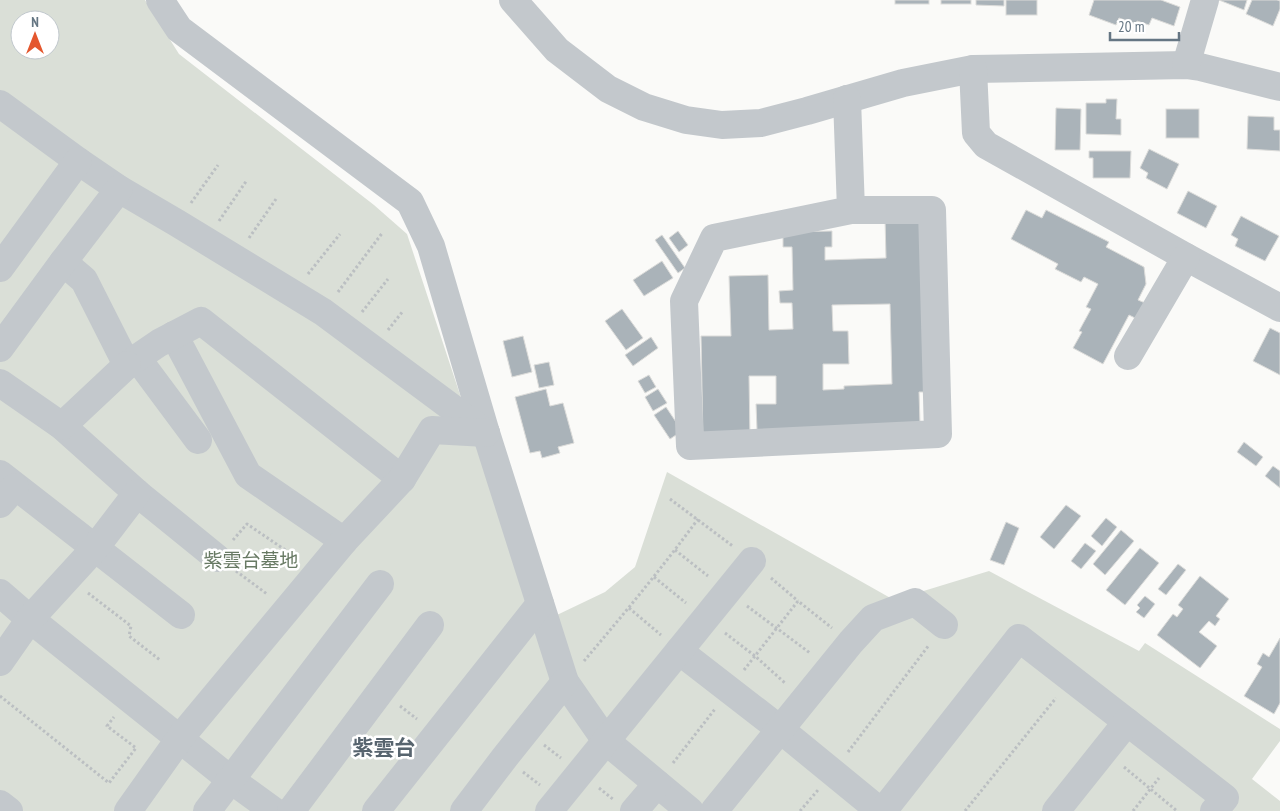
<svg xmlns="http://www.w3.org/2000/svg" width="1280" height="811" font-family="'PT Sans Narrow','Noto Sans JP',sans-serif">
  <rect width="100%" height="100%" fill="#fafaf8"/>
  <path fill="#dadfd7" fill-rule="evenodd" d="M 0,0 L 145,0 L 179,54 L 374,205 L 407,234 L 536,625 L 605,592 L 635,567 L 667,472 L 894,600 L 989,571 L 1139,651 L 1145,643 L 1280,729 L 1280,741 L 1252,779 L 1280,801 L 1280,811 L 0,811 ZM 20,20 L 50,20 L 50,50 L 20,50 Z"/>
  <g fill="#aab3b9" stroke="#dcdcda" fill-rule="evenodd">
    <rect x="895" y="0" width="34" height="4"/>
    <rect x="941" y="0" width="30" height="4"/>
    <polygon points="976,0 1004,0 1004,6 976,5"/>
    <rect x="1006" y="0" width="31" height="15"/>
    <polygon points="1094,0 1161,0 1180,7 1174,26 1152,18 1149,25 1137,21 1136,24 1119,18 1116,25 1089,15"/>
    <polygon points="1219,0 1247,0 1244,10"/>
    <polygon points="1252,0 1277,0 1280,1 1280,9 1273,26 1246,14"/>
    <polygon points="1106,99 1117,99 1116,119 1121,119 1121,135 1086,134 1086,103 1106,103"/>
    <polygon points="1056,108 1081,109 1080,150 1055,150"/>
    <rect x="1166" y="109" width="33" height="29"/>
    <polygon points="1248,116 1274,117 1274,130 1280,130 1280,151 1247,149"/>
    <polygon points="1149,149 1179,164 1167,189 1146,178 1148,173 1140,168"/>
    <polygon points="1089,151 1131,151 1130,178 1093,178 1093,158 1089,158"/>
    <polygon points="1188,191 1217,206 1206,228 1177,213"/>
    <polygon points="1026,210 1042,218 1046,210 1109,242 1106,247 1144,267 1146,284 1138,300 1145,303 1137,319 1129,315 1103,364 1073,348 1082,332 1079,331 1091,309 1086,307 1098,284 1084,277 1081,282 1055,269 1058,264 1011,239"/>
    <polygon points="1241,216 1279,236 1265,261 1235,246 1238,239 1231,235"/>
    <path d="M 927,218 L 931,392 L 919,392 L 920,424 L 757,430 L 756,404 L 776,404 L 776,376 L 749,376 L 750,438 L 703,439 L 701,336 L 731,336 L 729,276 L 768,275 L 769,330 L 793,329 L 792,303 L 780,303 L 779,291 L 793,290 L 792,247 L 783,247 L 783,232 L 832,231 L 832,247 L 825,247 L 825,260 L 886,258 L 885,219 ZM 890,304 L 892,384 L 844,386 L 844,389 L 823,390 L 823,364 L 849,364 L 848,331 L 833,331 L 832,305 Z"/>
    <polygon points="678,231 688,245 679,252 669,238"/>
    <polygon points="662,235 685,268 678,273 655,240"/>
    <polygon points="662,261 673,278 644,296 633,280"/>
    <polygon points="622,309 643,338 626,350 605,321"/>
    <polygon points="1270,328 1280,333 1280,375 1253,361"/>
    <polygon points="523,336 532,372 512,377 503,341"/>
    <polygon points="651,337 658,348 633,366 625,355"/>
    <polygon points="549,362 554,385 539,388 534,365"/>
    <polygon points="649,375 656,387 645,393 638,381"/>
    <polygon points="546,389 550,406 563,403 574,443 558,447 560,453 542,458 540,451 530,453 515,397"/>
    <polygon points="658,389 667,403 653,411 645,397"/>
    <polygon points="666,407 682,431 670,439 654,415"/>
    <polygon points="1244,442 1263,457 1256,466 1237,452"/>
    <polygon points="1273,466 1280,471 1280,488 1265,476"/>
    <polygon points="1066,505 1081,516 1054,549 1040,537"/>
    <polygon points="1106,518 1117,527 1102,546 1091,536"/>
    <polygon points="1006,522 1019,528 1004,565 990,560"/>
    <polygon points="1121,530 1134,541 1105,575 1093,564"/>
    <polygon points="1085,543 1096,551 1081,569 1071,561"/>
    <polygon points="1140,548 1159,563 1125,605 1106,590"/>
    <polygon points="1178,564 1186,570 1166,595 1158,589"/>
    <polygon points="1200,576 1229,599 1216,616 1220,619 1215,626 1209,621 1199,632 1217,646 1200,668 1157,635 1173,614 1177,617 1183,609 1178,605"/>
    <polygon points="1145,596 1155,604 1144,618 1136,612 1140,608 1137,605"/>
    <polygon points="1280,638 1280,703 1274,714 1244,696 1262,667 1257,664 1263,653 1269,657"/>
  </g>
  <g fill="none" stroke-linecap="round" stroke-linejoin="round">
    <g stroke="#bbbfc2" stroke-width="3" stroke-dasharray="2.5 2.5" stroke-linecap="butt">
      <polyline points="191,203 218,165"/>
      <polyline points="219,221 247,180"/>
      <polyline points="249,238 276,199"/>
      <polyline points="308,274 340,234"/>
      <polyline points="338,292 383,232"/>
      <polyline points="362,312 388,279"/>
      <polyline points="388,330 403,311"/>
      <polyline points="670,499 734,547"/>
      <polyline points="233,540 247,524 297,558"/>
      <polyline points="675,550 708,576"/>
      <polyline points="236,571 267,594"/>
      <polyline points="654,577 686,603"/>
      <polyline points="771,578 798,601"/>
      <polyline points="88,593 131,626 129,636 160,660"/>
      <polyline points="747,606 810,653"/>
      <polyline points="629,608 661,635"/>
      <polyline points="725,633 755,656 785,683"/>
      <path d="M 584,661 C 623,615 662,568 698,519"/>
      <polyline points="744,670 798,601 832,628"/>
      <polyline points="0,696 109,783 136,748 107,726 114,717"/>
      <polyline points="400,706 417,719"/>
      <polyline points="544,745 561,758"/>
      <polyline points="848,752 929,645"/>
      <polyline points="673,763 715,709"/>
      <polyline points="1124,767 1177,811"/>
      <polyline points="523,772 540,785"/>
      <polyline points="599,788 614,800"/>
      <polyline points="800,811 818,790"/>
      <polyline points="965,811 1056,698"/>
      <polyline points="1133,811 1159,778"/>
    </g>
    <g stroke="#c3c8cc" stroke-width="28">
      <polyline points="160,0 179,29 410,202 431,246 486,433 565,682 606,741 690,811"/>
      <polyline points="513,0 557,50 608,89 644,107 686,120 722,125 761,123 807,111 903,83 973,69 1186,65 1200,67 1280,87"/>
      <polyline points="1186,65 1205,0"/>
      <polyline points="973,69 976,133 986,145 1186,257 1280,308"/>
      <polyline points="847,99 851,210 714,238 684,301 690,446 938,434 932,210 851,210"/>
      <polyline points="0,104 78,161 119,189 177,223 323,312 486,433"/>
      <polyline points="63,262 84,280 127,365 137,358 198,440"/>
      <polyline points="0,268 78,161"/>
      <polyline points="174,335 248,475 344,541"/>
      <polyline points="0,348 63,262 119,189"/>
      <polyline points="1128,356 1186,257"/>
      <polyline points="137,358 159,343 201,321 402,479"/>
      <polyline points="0,383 62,426 137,493 217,558"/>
      <polyline points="62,426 127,365"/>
      <polyline points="0,474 181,615"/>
      <polyline points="0,504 15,487"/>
      <polyline points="0,593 30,619 231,780 274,811"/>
      <polyline points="679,651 781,730 880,811"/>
      <polyline points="0,662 30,619 95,548 137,493"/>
      <polyline points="0,804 9,811"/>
      <polyline points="128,811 180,738 344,541 402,479 432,430 486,433"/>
      <polyline points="207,811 380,584"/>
      <polyline points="291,811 430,625"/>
      <polyline points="376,811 540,604"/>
      <polyline points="464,811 505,757 565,682"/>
      <polyline points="549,811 752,561"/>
      <polyline points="634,811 657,784"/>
      <polyline points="714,811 851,642 873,618 915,602 944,625"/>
      <polyline points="883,811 1019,638 1225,798 1214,811"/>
      <polyline points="1056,811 1127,722"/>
    </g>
  </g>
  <g text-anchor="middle" stroke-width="5" stroke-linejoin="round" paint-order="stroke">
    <g font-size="19" fill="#687a64" stroke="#fff">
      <text x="251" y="567">紫雲台墓地</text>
    </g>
    <g font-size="21" font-weight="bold" fill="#57646e" stroke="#fff">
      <text x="384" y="755">紫雲台</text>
    </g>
  </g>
  <g transform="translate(35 35)"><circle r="24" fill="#ffffff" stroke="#c1c8cd"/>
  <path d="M0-4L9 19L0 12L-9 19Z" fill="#e4572e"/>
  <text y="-8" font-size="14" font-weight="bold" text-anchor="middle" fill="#657683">N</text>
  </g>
  <path d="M1110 32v8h69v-8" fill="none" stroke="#657683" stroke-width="2.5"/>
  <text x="1118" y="32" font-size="15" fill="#657683" stroke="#ffffff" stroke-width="4" paint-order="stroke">20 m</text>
</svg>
